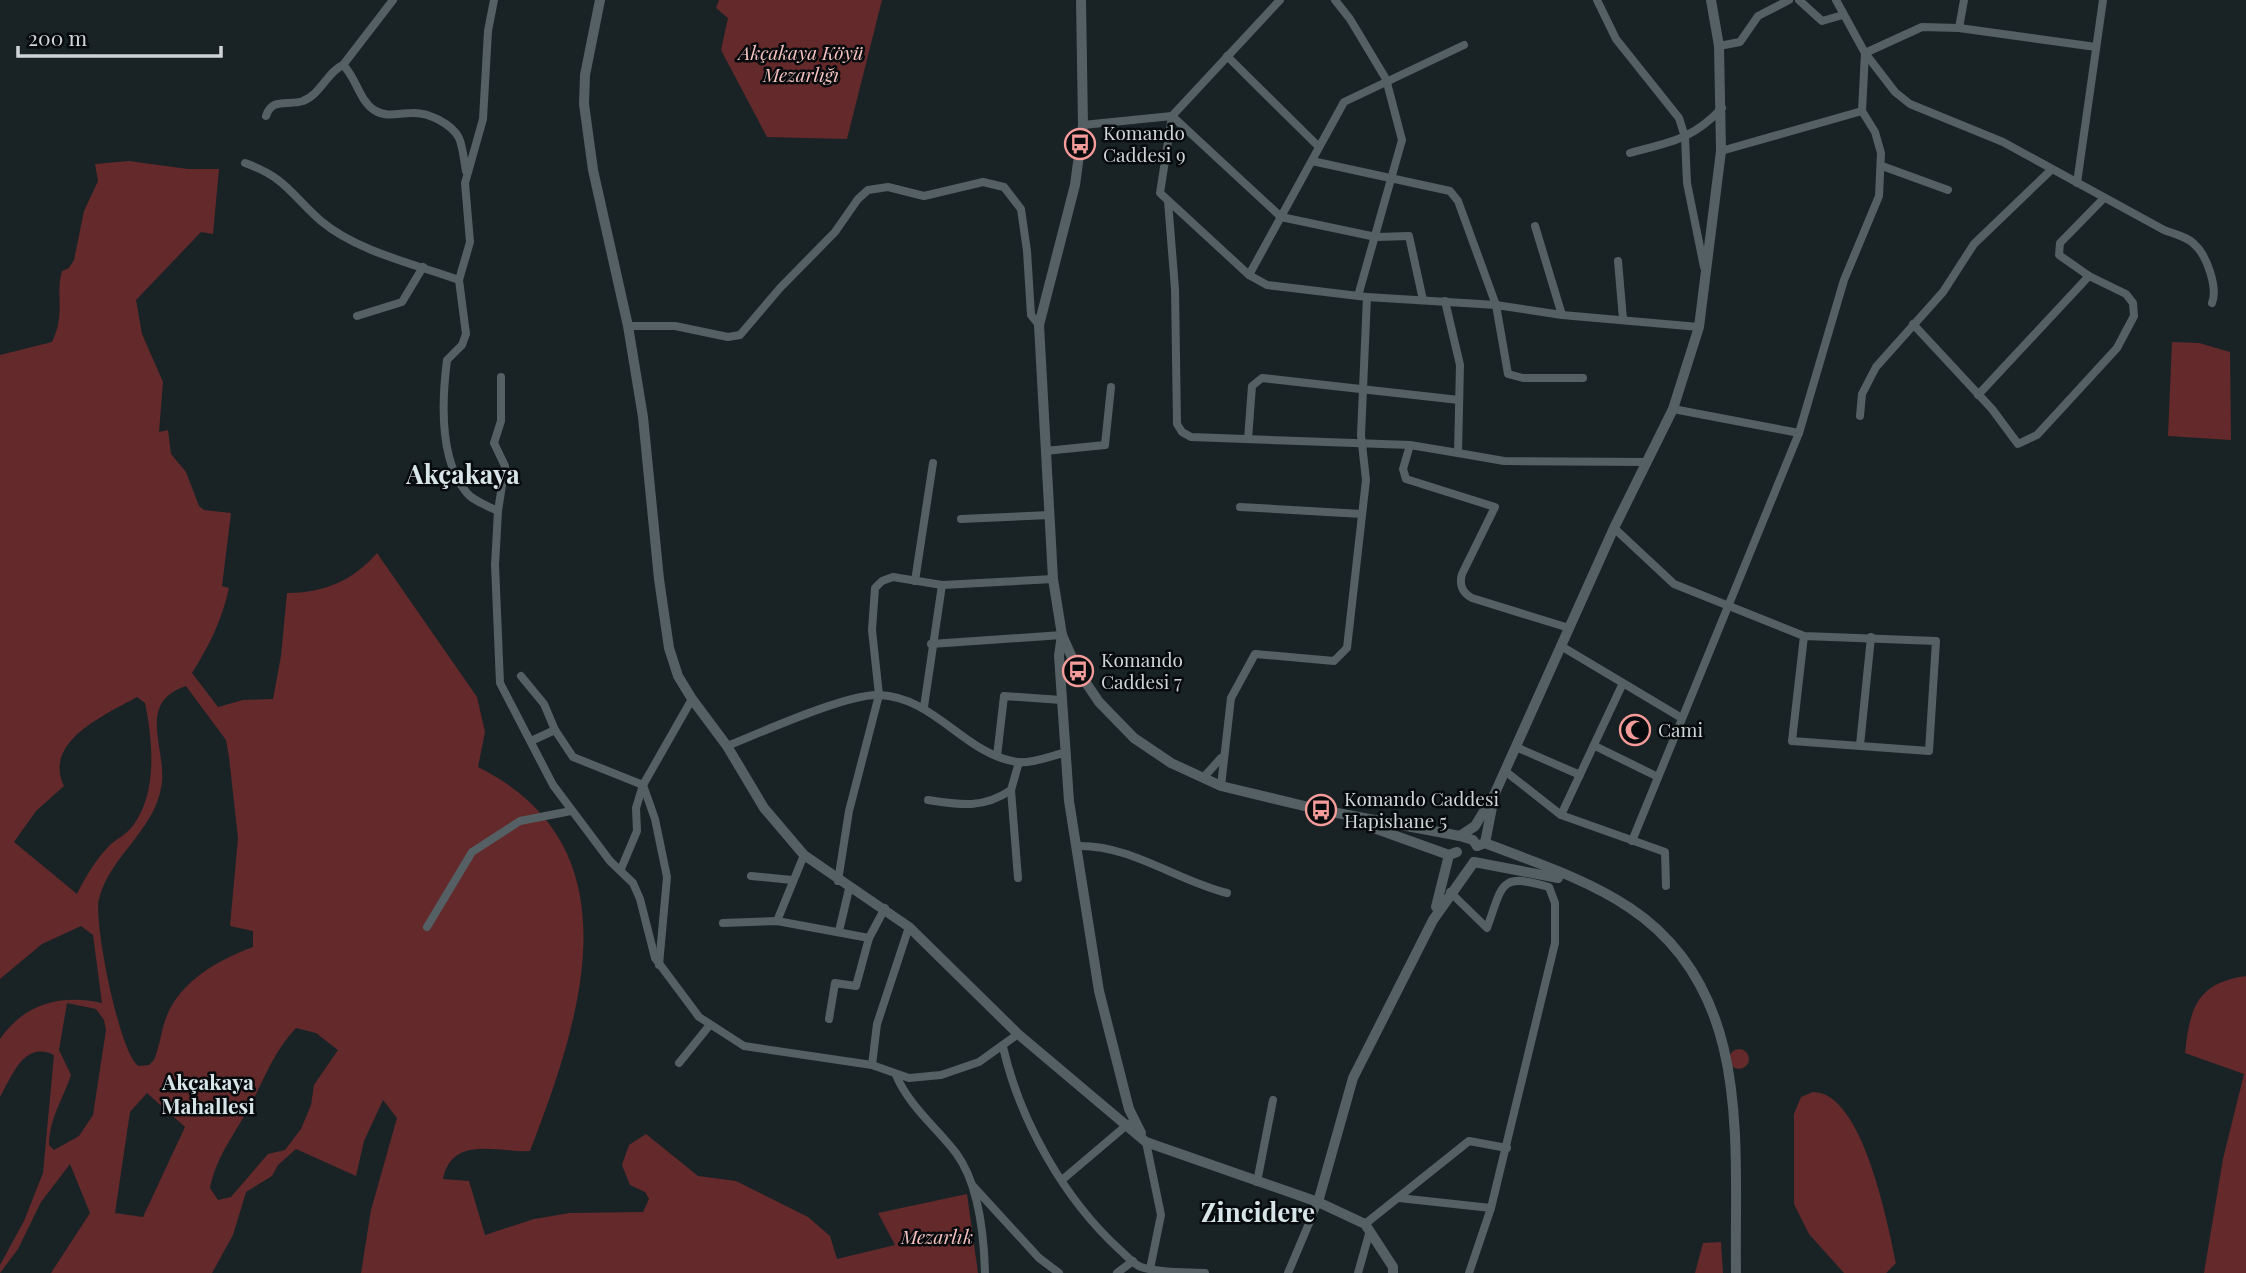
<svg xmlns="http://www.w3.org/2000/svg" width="2246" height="1273" font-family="'Playfair Display',serif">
  <rect width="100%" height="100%" fill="#192326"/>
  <g fill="#64292b" fill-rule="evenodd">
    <polygon points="719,0 882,0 847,139 767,137 721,50 728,18 716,8"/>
    <path d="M 129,161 L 188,169 L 219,169 L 213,234 L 201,232 L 136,300 L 142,334 L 163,382 L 159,432 L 168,430 L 171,454 L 186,472 L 199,506 L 204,510 L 231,513 L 222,586 L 229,588 C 222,620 209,646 192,673 L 218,707 L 243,700 L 273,699 L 281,656 L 287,593 C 323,593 353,581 377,553 L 477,697 L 485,732 L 478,767 C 639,847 581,1019 530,1151 C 499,1153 452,1134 443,1179 L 469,1181 L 485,1235 L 534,1219 L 570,1213 L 643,1212 L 649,1199 L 645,1192 L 630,1185 L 622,1165 L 629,1145 L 646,1134 L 698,1176 L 736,1181 L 808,1217 L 830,1236 L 837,1259 L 895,1245 L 878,1213 L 967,1194 L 978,1273 L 361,1273 L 371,1210 L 397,1118 L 383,1100 L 364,1141 L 356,1176 L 296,1149 L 278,1165 L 272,1176 L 246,1192 L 233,1235 L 212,1273 L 51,1273 L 90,1213 L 70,1164 L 41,1202 L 18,1249 L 0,1273 L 0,1265 L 24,1221 L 43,1173 L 54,1055 C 24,1040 12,1076 0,1097 L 0,1039 C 25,1003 61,994 102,1003 L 93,935 L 81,926 L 42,944 L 0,979 L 0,355 L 52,342 C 66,313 55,296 62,271 L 69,268 L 74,260 L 84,211 L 98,181 L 95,164 ZM 186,686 L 226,740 L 229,757 L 238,838 L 230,926 L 253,931 L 253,947 C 218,960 180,981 166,1018 C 161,1031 160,1046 154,1060 L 149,1065 L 139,1066 C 120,1057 93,920 99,899 C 110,856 153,832 161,788 C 169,752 134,703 186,686 ZM 137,697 L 145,703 C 153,741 158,796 131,828 C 125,835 117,839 110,845 C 96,859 86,876 77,894 L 14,842 L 36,811 L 64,786 C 42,741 107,714 137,697 ZM 67,1003 L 96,1009 L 104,1020 L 106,1030 L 93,1115 L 79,1136 L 54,1150 L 49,1145 C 49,1119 63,1099 71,1075 L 59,1050 ZM 296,1028 L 316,1033 L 338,1050 L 314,1085 L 311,1105 L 301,1129 L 285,1150 L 268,1154 L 231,1197 L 218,1200 L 210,1188 C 217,1153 239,1129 254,1098 C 267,1072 276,1049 296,1028 ZM 147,1093 L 185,1127 L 143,1217 L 115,1213 L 130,1112 Z"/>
    <polygon points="2172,342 2199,343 2230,352 2231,440 2168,436"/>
    <path d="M 2246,976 L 2246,1273 L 2204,1273 L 2223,1159 L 2244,1074 L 2185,1053 C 2190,1009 2196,983 2246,976 Z"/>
    <circle cx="1739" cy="1059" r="10"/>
    <path d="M 1813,1092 C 1863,1092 1888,1225 1896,1263 L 1886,1273 L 1844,1273 L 1809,1234 L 1794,1204 L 1794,1114 L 1801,1097 Z"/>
    <polygon points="1721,1242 1723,1273 1695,1273 1703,1243"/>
  </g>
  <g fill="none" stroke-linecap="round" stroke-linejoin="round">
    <g stroke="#546063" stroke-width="8">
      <path d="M 494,0 L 488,31 L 483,119 L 465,183 L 470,242 L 459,280 L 466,334 L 462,345 L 447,360 C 442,399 439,459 466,492 C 473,501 488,506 498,511 L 495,565 L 500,683 L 553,785 L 610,861 L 633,883 L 640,899 L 655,958 L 699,1017 L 744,1046 L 872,1065 L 909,1078 L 941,1075 L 979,1062 L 1018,1034"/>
      <polyline points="1335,0 1350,19 1386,79 1402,140 1358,296"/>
      <polyline points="1597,0 1616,39 1679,118 1685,137 1687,183 1704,267"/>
      <polyline points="1799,0 1822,21 1843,15"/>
      <polyline points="1836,0 1865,53 1862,111"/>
      <path d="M 1964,0 L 1959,28 L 1922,27 L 1865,53 L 1895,92 L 1910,104 L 2003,142 L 2164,230 C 2174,234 2188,237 2195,245 C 2207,256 2218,288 2212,303"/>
      <polyline points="1959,28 2096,47"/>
      <polyline points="1719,46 1740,42 1758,16 1789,0"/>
      <polyline points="1227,56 1319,147"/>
      <polyline points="343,65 393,0"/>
      <path d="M 266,116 C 272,97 288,106 303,101 C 321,94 328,71 343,65 C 356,77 359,100 374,110 C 387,118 398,113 412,113 C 428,112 452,124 459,138 C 463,147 464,161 466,171"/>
      <polyline points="1172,116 1160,193 1249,275 1267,285 1367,297 1496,305 1562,315 1699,327"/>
      <polyline points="1172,116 1281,217 1376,237 1409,236 1423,300"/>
      <polyline points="1083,125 1172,116 1280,0"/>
      <path d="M 1630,153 C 1670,142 1692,140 1722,108"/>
      <polyline points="1312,161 1450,191 1458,201 1496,305 1508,374 1523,378 1583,378"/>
      <path d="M 245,163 C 287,178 291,195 321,221 C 358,252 415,264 459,280"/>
      <polyline points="1882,166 1948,190"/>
      <polyline points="2077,183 2103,0"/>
      <polyline points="1168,201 1175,289 1177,424 1182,432 1191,437 1410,445 1458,453 1460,365 1445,301"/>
      <polyline points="1535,226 1562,315"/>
      <polyline points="1618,261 1623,319"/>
      <polyline points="1249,275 1344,102 1464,45"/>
      <polyline points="357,316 402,302 423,267"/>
      <polyline points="1913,324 1992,409 2018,444 2037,435 2117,348 2134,316 2133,303 2126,294 2089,276 2059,255 2060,243 2104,198"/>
      <polyline points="628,326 675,326 728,337 740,335 780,288 835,232 858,199 868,190 888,187 924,196 983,182 1004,187 1021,209 1027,251 1031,315 1039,325"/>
      <polyline points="1978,395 2089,276"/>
      <polyline points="1673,409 1799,433"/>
      <polyline points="1860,416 1862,394 1876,367 1943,292 1974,244 2051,170"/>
      <polyline points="1248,439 1252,386 1262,378 1459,400"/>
      <path d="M 1410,445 L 1403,469 L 1406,479 L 1495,507 L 1462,574 C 1459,584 1462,593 1472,598 L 1569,628"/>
      <polyline points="1045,451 1105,445 1111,387"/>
      <polyline points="1458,453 1504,461 1646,462"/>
      <polyline points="1240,507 1362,514"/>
      <polyline points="498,511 505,466 494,443 501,421 501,377"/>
      <polyline points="961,519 1050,515"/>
      <polyline points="1614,528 1674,584 1804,636 1936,641 1929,751 1792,741 1804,636"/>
      <polyline points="915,581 933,463"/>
      <polyline points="931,644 1062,635"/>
      <polyline points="1561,646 1680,717"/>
      <polyline points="521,676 544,704 555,730"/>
      <polyline points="924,707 942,585"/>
      <polyline points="531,741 555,730 573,757 643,785 655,819 667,877 659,965"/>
      <polyline points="1860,745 1871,637"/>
      <path d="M 727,746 C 760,733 848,693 879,695 C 935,697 964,754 1017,762 C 1031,764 1050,756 1064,753"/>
      <polyline points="1595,746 1658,777"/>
      <polyline points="1516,747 1580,775"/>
      <polyline points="997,756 1004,696 1061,700"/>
      <polyline points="1505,771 1561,815 1665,852 1666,886"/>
      <polyline points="1203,778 1221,758"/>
      <polyline points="1221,786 1231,698 1255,654 1334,661 1347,648 1366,480 1361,435 1367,297"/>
      <path d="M 928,800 C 960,805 983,809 1011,790"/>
      <polyline points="1561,815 1623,683"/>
      <polyline points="1632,841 1799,433 1844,280 1879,196 1881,153 1875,132 1862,111 1721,151"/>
      <path d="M 1076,846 C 1130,844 1175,880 1227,893"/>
      <polyline points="621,869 637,831 636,808 643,785 692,699"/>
      <polyline points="751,876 792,880"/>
      <polyline points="1018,878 1011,790 1019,762"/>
      <polyline points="838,881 849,811 879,695 872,630 875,588 882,581 893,577 942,585 1053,579"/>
      <path d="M 1450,892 L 1487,928 C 1503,884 1499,872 1549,887 L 1555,903 L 1555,943 L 1491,1208 L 1469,1273"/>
      <polyline points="777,921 804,855"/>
      <polyline points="723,923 777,921 869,938"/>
      <polyline points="427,927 472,852 520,821 571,811"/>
      <polyline points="839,931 849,889"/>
      <polyline points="829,1019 835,983 856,986 869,938 885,908"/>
      <path d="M 1003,1047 C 1020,1121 1064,1199 1120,1250 C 1126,1255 1133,1264 1141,1267 C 1159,1273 1186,1272 1205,1273"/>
      <polyline points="679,1063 709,1026"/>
      <polyline points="872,1065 877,1024 909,927"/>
      <path d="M 896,1075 C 909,1106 936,1127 956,1153 C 979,1184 984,1235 985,1273"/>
      <polyline points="1146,1142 1161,1215 1150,1269"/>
      <polyline points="1062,1180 1128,1124"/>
      <polyline points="1257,1182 1273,1100"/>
      <polyline points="973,1186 1039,1258 1059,1273"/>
      <polyline points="1399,1198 1491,1208"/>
      <polyline points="1365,1224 1469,1141 1507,1148"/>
      <polyline points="1117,1273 1133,1261"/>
      <polyline points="1288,1273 1318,1202"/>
      <polyline points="1358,1273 1369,1234"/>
    </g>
    <g stroke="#546063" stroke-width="10">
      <polyline points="600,0 585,75 584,104 593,170 628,326 643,417 659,579 669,648 678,676 692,699 727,746 764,808 804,855 909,927 1018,1034 1146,1142 1318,1202 1365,1224 1393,1267 1393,1273"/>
      <polyline points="1081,0 1083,125 1075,185 1039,325 1053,579 1062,635 1078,671 1099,702 1134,738 1171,763 1221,786 1321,810 1460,836 1473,840 1477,846"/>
      <polyline points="1062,635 1059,656 1069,801 1099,991 1129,1109 1141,1133"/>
      <polyline points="1357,822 1449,855 1457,852"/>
      <polyline points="1460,836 1475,826 1495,793 1614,528 1673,409 1699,327 1721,151 1719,46 1711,0"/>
      <polyline points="1485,843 1493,802"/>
      <path d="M 1477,846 L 1485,843 C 1534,862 1587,879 1630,908 C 1754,991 1734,1144 1736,1273"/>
      <polyline points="1474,862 1558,878"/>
      <polyline points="1436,907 1449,855"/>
      <polyline points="1318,1202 1353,1078 1433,920 1474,862"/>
    </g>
  </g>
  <defs>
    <g id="bus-ring" transform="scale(1.575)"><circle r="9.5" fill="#070b0d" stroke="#f59b9a" stroke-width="1.5"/><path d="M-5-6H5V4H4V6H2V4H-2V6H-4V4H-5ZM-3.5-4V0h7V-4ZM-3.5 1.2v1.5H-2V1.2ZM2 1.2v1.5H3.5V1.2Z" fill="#f59b9a"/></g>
    <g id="mosque-ring" transform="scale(1.575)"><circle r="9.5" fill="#070b0d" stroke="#f59b9a" stroke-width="1.5"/><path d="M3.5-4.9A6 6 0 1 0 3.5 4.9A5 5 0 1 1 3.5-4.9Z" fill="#f59b9a"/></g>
  </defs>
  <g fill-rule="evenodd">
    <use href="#bus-ring" x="1080" y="144"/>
    <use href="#bus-ring" x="1078" y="671"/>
    <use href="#mosque-ring" x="1635" y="730"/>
    <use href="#bus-ring" x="1321" y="810"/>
  </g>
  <g text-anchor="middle" stroke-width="5" stroke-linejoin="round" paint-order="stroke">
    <g font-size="19" font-style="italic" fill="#f5c1bf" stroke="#070b0d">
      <text x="801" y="60">Akçakaya Köyü<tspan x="801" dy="22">Mezarlığı</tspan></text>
      <text x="937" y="1244">Mezarlık</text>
    </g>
    <g font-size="19" fill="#cfd5d7" stroke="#070b0d" text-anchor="start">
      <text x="1103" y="140">Komando<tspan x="1103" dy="22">Caddesi 9</tspan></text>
      <text x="1101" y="667">Komando<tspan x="1101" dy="22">Caddesi 7</tspan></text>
      <text x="1658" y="737">Cami</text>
      <text x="1344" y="806">Komando Caddesi<tspan x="1344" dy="22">Hapishane 5</tspan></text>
    </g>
    <g font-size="21" font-weight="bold" fill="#d7e4e8" stroke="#070b0d">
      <text x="208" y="1090">Akçakaya<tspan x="208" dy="24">Mahallesi</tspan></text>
    </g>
    <g font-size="26" font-weight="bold" fill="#d7e4e8" stroke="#070b0d">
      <text x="463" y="484">Akçakaya</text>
      <text x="1258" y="1222">Zincidere</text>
    </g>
  </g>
  <path d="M18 46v10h203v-10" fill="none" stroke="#cfd5d7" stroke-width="3.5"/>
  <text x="28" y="46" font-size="21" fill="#cfd5d7" stroke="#070b0d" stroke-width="5" paint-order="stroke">200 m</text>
</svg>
